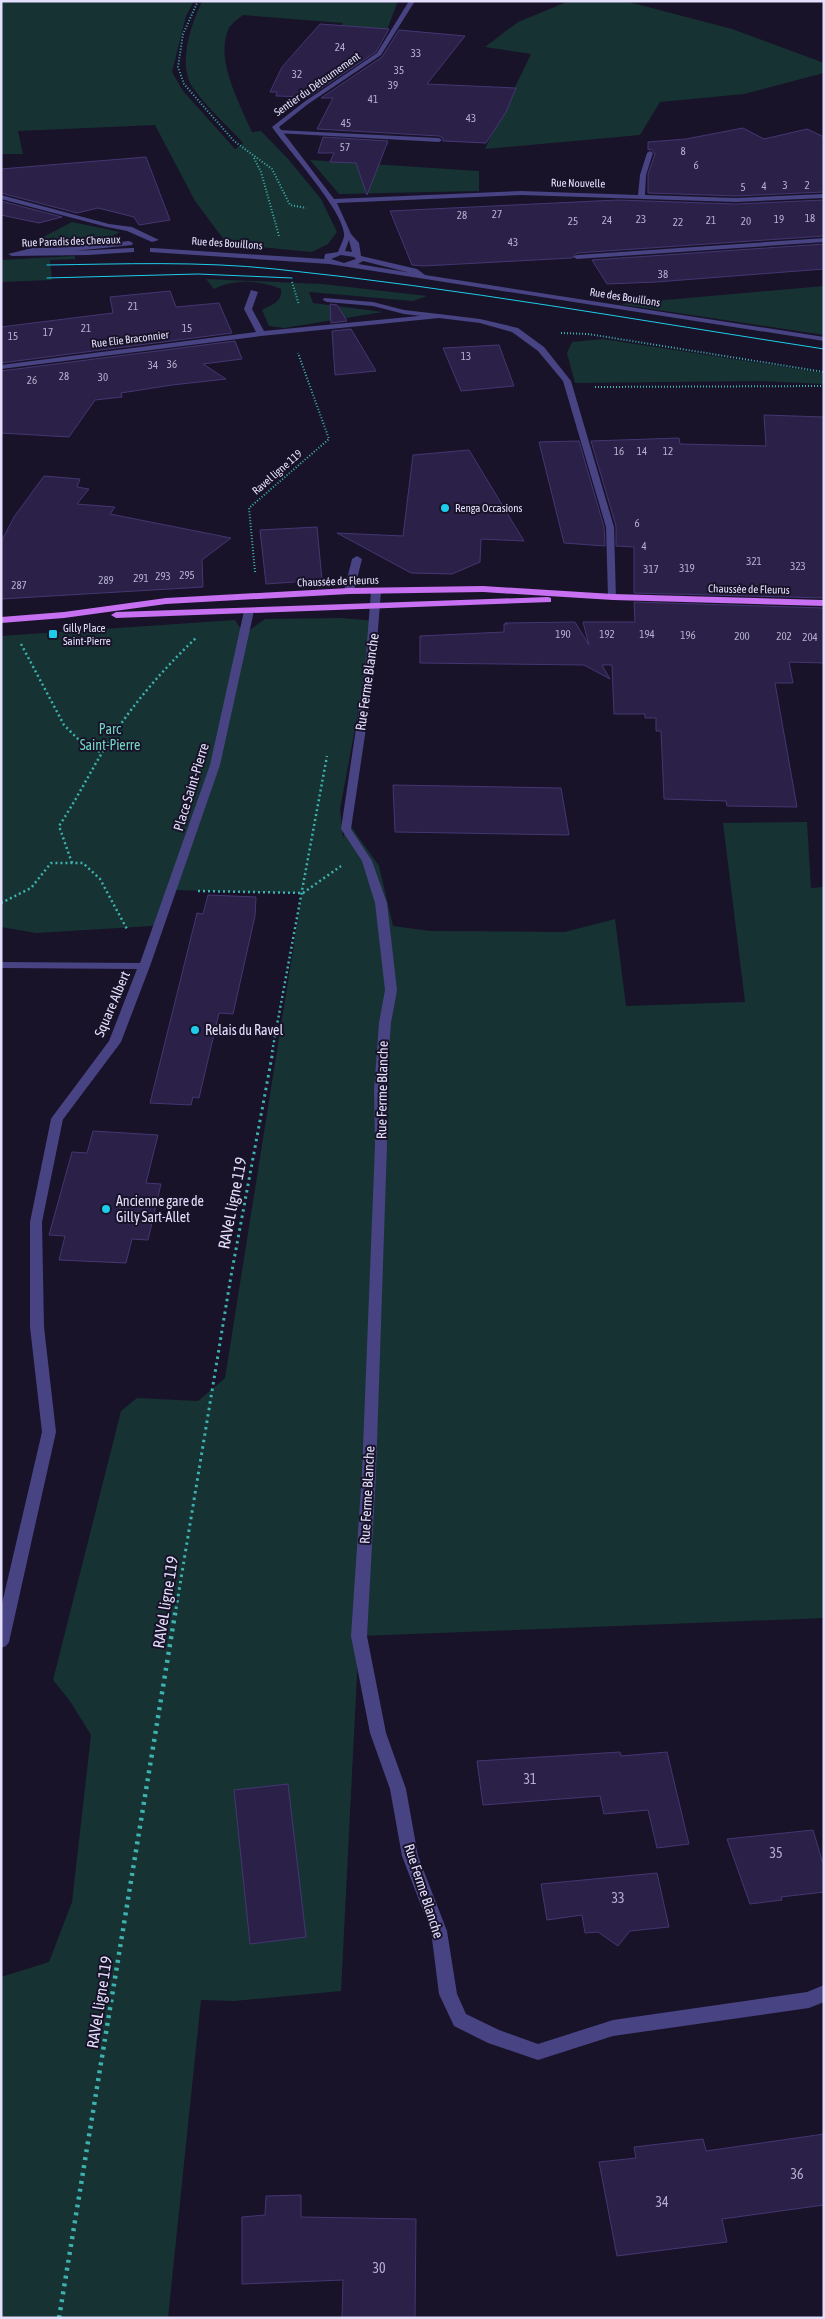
<svg xmlns="http://www.w3.org/2000/svg" width="825" height="2319" font-family="'Asap Condensed',sans-serif">
  <rect width="100%" height="100%" fill="#181329"/>
  <g fill="#173233">
    <path d="M 1,1 L 194,1 L 186,16 L 172,72 L 183,91 L 235,149 L 243,143 C 227,125 206,107 193,88 C 177,64 191,25 202,1 L 398,1 L 385,35 L 339,29 L 343,23 L 243,15 C 238,19 232,23 229,28 C 214,59 240,104 252,132 L 261,131 L 289,160 L 321,199 L 337,232 L 328,244 L 312,252 L 227,244 L 195,201 L 155,125 L 18,131 L 23,154 L 1,154 Z"/>
    <polygon points="569,1 625,1 732,29 824,63 824,73 744,94 660,102 640,135 485,149 531,54 485,47 518,22"/>
    <polygon points="310,160 479,171 479,191 339,194"/>
    <polygon points="72,222 120,232 100,243 83,247 24,247"/>
    <polygon points="75,256 75,259 50,260 52,280 1,282 1,260"/>
    <path d="M 206,279 L 322,284 L 427,296 L 413,301 L 309,292 L 313,303 L 383,312 L 284,328 L 269,326 L 262,310 C 271,305 283,302 281,289 C 260,280 234,279 214,289 Z"/>
    <polygon points="824,286 824,335 619,304"/>
    <polygon points="603,339 824,373 824,384 760,381 575,383 567,353 572,342"/>
    <polygon points="341,618 375,621 340,809 343,839 347,821 379,866 393,926 430,931 565,932 615,919 626,1006 745,1002 723,823 807,822 811,888 824,887 824,1618 359,1636 341,1991 234,2001 201,2000 168,2318 1,2318 1,1977 49,1962 72,1902 91,1735 70,1701 53,1680 121,1411 137,1398 198,1401 225,1378 302,893 172,890 161,921 152,926 36,933 1,927 1,636 235,620 244,634 265,619"/>
  </g>
  <g fill="#2b2148" stroke="#443672">
    <polygon points="320,24 389,29 376,52 308,97 276,96 277,92 270,92 282,67"/>
    <polygon points="399,30 465,36 427,84 516,88 506,112 486,143 443,141 443,138 439,136 317,129 333,98 321,98 382,57"/>
    <polygon points="743,128 764,139 807,129 824,137 824,192 736,196 648,193 648,174 655,154 651,149 648,150 648,142 686,139"/>
    <polygon points="323,137 388,141 367,195 356,163 330,162 334,153 318,153"/>
    <polygon points="146,157 170,220 139,225 134,217 98,208 77,213 1,193 1,169"/>
    <polygon points="617,200 736,204 824,200 824,236 577,253 572,258 423,266 412,265 390,211"/>
    <polygon points="1,201 62,217 39,223 1,215"/>
    <polygon points="824,244 824,269 656,282 607,284 592,260"/>
    <polygon points="170,291 176,307 219,303 232,333 1,363 1,327 113,313 110,297"/>
    <polygon points="330,304 337,305 347,321 331,323"/>
    <polygon points="351,329 376,371 335,375 332,331"/>
    <polygon points="235,341 242,359 203,364 226,379 172,385 121,393 122,397 95,400 69,437 1,433 1,371"/>
    <polygon points="499,345 514,386 461,391 443,348"/>
    <polygon points="764,415 824,417 824,598 634,593 634,547 616,546 616,526 591,441 679,438 680,444 766,446"/>
    <polygon points="579,441 604,527 605,546 564,543 539,442"/>
    <polygon points="469,450 524,541 481,539 480,562 452,574 411,573 337,533 403,536 413,455"/>
    <polygon points="44,476 80,479 77,487 89,489 77,504 115,507 110,514 231,538 202,560 203,587 1,599 1,542 14,517"/>
    <polygon points="317,527 322,580 266,584 260,530"/>
    <polygon points="634,602 824,608 824,663 789,662 793,683 775,683 797,807 727,806 726,801 664,799 661,731 656,731 656,718 645,718 645,714 614,714 612,665 602,665 610,679 584,665 420,663 420,636 504,632 504,624 508,624 505,623 575,622 589,645 583,622 635,622"/>
    <polygon points="393,785 561,788 569,835 395,832"/>
    <polygon points="208,895 256,897 255,916 233,1014 219,1013 199,1098 193,1097 191,1105 150,1103 197,913 203,914"/>
    <polygon points="93,1131 158,1135 146,1183 161,1184 148,1240 132,1239 126,1263 59,1260 65,1236 49,1235 72,1152 87,1153"/>
    <polygon points="620,1752 621,1756 667,1752 689,1844 657,1848 648,1810 604,1814 600,1796 483,1805 477,1761"/>
    <polygon points="288,1784 306,1937 250,1944 234,1790"/>
    <polygon points="813,1830 824,1867 824,1892 781,1897 782,1900 750,1904 727,1839"/>
    <polygon points="657,1873 669,1927 630,1931 618,1946 598,1932 585,1933 582,1915 547,1920 541,1884"/>
    <polygon points="824,2134 824,2205 722,2219 727,2242 617,2256 599,2162 636,2158 634,2147 703,2139 706,2151"/>
    <polygon points="301,2195 301,2217 416,2219 415,2318 342,2318 343,2280 242,2284 242,2217 265,2215 266,2196"/>
  </g>
  <g fill="none" stroke-linecap="round" stroke-linejoin="round">
    <g stroke="#3db2b0" stroke-width="2" stroke-dasharray="1 2" stroke-linecap="butt">
      <polyline points="198,1 183,34 178,67 184,84 234,141 272,169 290,205 306,208"/>
      <polyline points="254,158 261,172 279,236"/>
      <polyline points="292,282 299,305"/>
      <polyline points="561,333 588,334 824,372"/>
      <polyline points="595,387 824,386"/>
      <polyline points="255,572 249,508 329,439 298,353"/>
    </g>
    <g stroke="#3db2b0" stroke-width="2.5" stroke-dasharray="2 3" stroke-linecap="butt">
      <polyline points="21,644 64,725 80,741 102,753"/>
      <path d="M 72,863 L 59,826 C 77,799 91,770 108,743 C 133,704 163,669 197,637"/>
      <polyline points="198,891 303,893 341,866"/>
      <polyline points="1,903 31,888 51,863 83,863 100,879 128,931"/>
      <polyline points="272,1052 327,756"/>
    </g>
    <polyline stroke="#3db2b0" stroke-width="3" stroke-dasharray="2.5 4" stroke-linecap="butt" points="176,1609 231,1276 273,1051"/>
    <polyline stroke="#3db2b0" stroke-width="4.5" stroke-dasharray="3 5" stroke-linecap="butt" points="59,2318 176,1608"/>
    <g fill="#484383" fill-rule="evenodd">
      <polygon points="278,130 439,138 442,140 439,142 276,133 276,131"/>
      <polygon points="324,298 373,302 404,310 439,314 443,316 439,318 404,314 373,306 327,302 323,300"/>
      <polygon points="357,556 362,559 354,591 352,593 346,593 344,591 352,559"/>
      <polygon points="57,1115 63,1119 42,1222 44,1327 56,1432 9,1642 6,1646 1,1648 1,1608 42,1432 30,1327 30,1222 51,1119"/>
    </g>
    <g fill="#484383" fill-rule="evenodd">
      <path d="M 409,1 L 415,1 L 381,55 L 308,104 L 279,127 L 334,199 L 521,191 L 638,195 L 640,175 L 647,153 L 650,151 L 653,153 L 646,175 L 645,195 L 736,198 L 824,194 L 824,198 L 736,202 L 521,195 L 337,203 L 351,234 L 359,243 L 361,256 L 417,269 L 425,275 L 824,337 L 824,341 L 329,264 L 150,252 L 150,248 L 153,248 L 324,259 L 325,254 L 338,252 C 340,246 345,238 344,233 C 342,209 288,150 272,127 L 304,102 L 377,53 ZM 349,240 L 352,252 L 345,251 ZM 341,255 L 354,257 L 356,259 L 344,263 L 331,259 ZM 363,261 L 411,273 L 412,273 L 358,264 Z"/>
      <polygon points="1,195 109,224 132,227 159,240 152,242 127,231 107,227 1,199"/>
      <polygon points="824,238 824,242 577,259 573,257 577,255"/>
      <polygon points="129,241 133,243 132,245 75,251 131,248 134,248 134,252 88,255 12,256 8,254 32,248 74,247"/>
      <polygon points="251,290 258,292 252,309 264,331 439,314 480,319 518,328 544,347 571,381 614,527 616,599 610,599 608,597 606,527 563,381 538,351 512,332 480,323 439,318 261,336 1,369 1,365 256,332 244,309"/>
      <polygon points="376,588 381,591 375,668 351,829 372,861 387,903 397,990 391,1023 386,1090 387,1145 376,1473 367,1636 386,1733 406,1789 418,1856 447,1931 457,1994 466,2014 499,2030 538,2044 613,2020 807,1992 824,1985 824,2002 809,2008 613,2036 538,2060 488,2043 454,2026 439,1994 431,1931 402,1856 390,1789 370,1733 351,1636 362,1473 375,1145 374,1090 379,1023 385,990 375,903 362,861 341,829 365,668 371,591"/>
      <polygon points="249,608 254,611 220,765 150,966 121,1042 61,1122 53,1122 51,1119 53,1116 109,1041 137,969 1,968 1,962 140,963 210,765 244,611"/>
    </g>
    <g fill="#c770f1" fill-rule="evenodd">
      <polygon points="483,586 613,594 824,600 824,606 613,600 483,592 349,594 166,604 64,618 1,623 1,617 64,612 166,598 349,588"/>
      <polygon points="548,597 551,598 551,602 116,618 111,615 116,612"/>
    </g>
    <g stroke="#1dcce9" stroke-width="1">
      <path d="M 47,265 C 123,264 199,261 275,269 C 459,288 642,321 824,349"/>
      <polyline points="47,278 198,274 292,278"/>
    </g>
  </g>
  <g fill="#1dcce9" stroke="#181329" stroke-width="2">
    <circle cx="445" cy="508" r="5"/>
    <rect x="48" y="629" width="10" height="10" rx="2.5"/>
    <circle cx="195" cy="1030" r="5"/>
    <circle cx="106" cy="1209" r="5"/>
  </g>
  <g text-anchor="middle" stroke-width="4" stroke-linejoin="round" paint-order="stroke">
    <g font-size="11" fill="#b5b0cf">
      <text x="340" y="51">24</text>
      <text x="416" y="57">33</text>
      <text x="399" y="74">35</text>
      <text x="297" y="78">32</text>
      <text x="393" y="89">39</text>
      <text x="373" y="103">41</text>
      <text x="471" y="122">43</text>
      <text x="346" y="127">45</text>
      <text x="345" y="151">57</text>
      <text x="683" y="155">8</text>
      <text x="696" y="169">6</text>
      <text x="785" y="189">3</text>
      <text x="807" y="189">2</text>
      <text x="764" y="190">4</text>
      <text x="743" y="191">5</text>
      <text x="497" y="218">27</text>
      <text x="462" y="219">28</text>
      <text x="810" y="222">18</text>
      <text x="641" y="223">23</text>
      <text x="779" y="223">19</text>
      <text x="607" y="224">24</text>
      <text x="711" y="224">21</text>
      <text x="573" y="225">25</text>
      <text x="746" y="225">20</text>
      <text x="678" y="226">22</text>
      <text x="513" y="246">43</text>
      <text x="663" y="278">38</text>
      <text x="133" y="310">21</text>
      <text x="86" y="332">21</text>
      <text x="187" y="332">15</text>
      <text x="48" y="336">17</text>
      <text x="13" y="340">15</text>
      <text x="466" y="360">13</text>
      <text x="172" y="368">36</text>
      <text x="153" y="369">34</text>
      <text x="64" y="380">28</text>
      <text x="103" y="381">30</text>
      <text x="32" y="384">26</text>
      <text x="619" y="455">16</text>
      <text x="642" y="455">14</text>
      <text x="668" y="455">12</text>
      <text x="637" y="527">6</text>
      <text x="644" y="550">4</text>
      <text x="754" y="565">321</text>
      <text x="798" y="570">323</text>
      <text x="687" y="572">319</text>
      <text x="651" y="573">317</text>
      <text x="187" y="579">295</text>
      <text x="163" y="580">293</text>
      <text x="141" y="582">291</text>
      <text x="106" y="584">289</text>
      <text x="19" y="589">287</text>
      <text x="563" y="638">190</text>
      <text x="607" y="638">192</text>
      <text x="647" y="638">194</text>
      <text x="688" y="639">196</text>
      <text x="742" y="640">200</text>
      <text x="784" y="640">202</text>
      <text x="810" y="641">204</text>
    </g>
    <g font-size="11" fill="#e3dffc" stroke="#181329">
      <text transform="translate(317 84) rotate(-35)" y="4">Sentier du Détournement</text>
      <text transform="translate(578 183) rotate(1)" y="4">Rue Nouvelle</text>
      <text transform="translate(71 241) rotate(-2)" y="4">Rue Paradis des Chevaux</text>
      <text transform="translate(227 243) rotate(4)" y="4">Rue des Bouillons</text>
      <text transform="translate(625 297) rotate(9)" y="4">Rue des Bouillons</text>
      <text transform="translate(130 339) rotate(-7)" y="4">Rue Elie Braconnier</text>
      <text transform="translate(277 472) rotate(-41)" y="4">Ravel ligne 119</text>
      <text transform="translate(338 581) rotate(-2)" y="4">Chaussée de Fleurus</text>
      <text transform="translate(749 589) rotate(1)" y="4">Chaussée de Fleurus</text>
    </g>
    <g font-size="11" fill="#e3dffc" stroke="#181329" text-anchor="start">
      <text x="455" y="512">Renga Occasions</text>
      <text x="63" y="632">Gilly Place<tspan x="63" dy="13">Saint-Pierre</tspan></text>
    </g>
    <g font-size="14" fill="#e3dffc" stroke="#181329">
      <text transform="translate(367 682) rotate(-82)" y="5">Rue Ferme Blanche</text>
      <text transform="translate(191 787) rotate(-73)" y="5">Place Saint-Pierre</text>
      <text transform="translate(112 1004) rotate(-67)" y="5">Square Albert</text>
      <text transform="translate(382 1090) rotate(-89)" y="5">Rue Ferme Blanche</text>
      <text transform="translate(367 1495) rotate(-87)" y="5">Rue Ferme Blanche</text>
      <text transform="translate(424 1891) rotate(72)" y="5">Rue Ferme Blanche</text>
    </g>
    <g font-size="14" fill="#70d6c1" stroke="#181329">
      <text x="110" y="734">Parc<tspan x="110" dy="16">Saint-Pierre</tspan></text>
    </g>
    <g font-size="14" fill="#e3dffc" stroke="#181329" text-anchor="start">
      <text x="205" y="1035">Relais du Ravel</text>
      <text x="116" y="1206">Ancienne gare de<tspan x="116" dy="16">Gilly Sart-Allet</tspan></text>
    </g>
    <g font-size="14" fill="#b5b0cf">
      <text x="530" y="1784">31</text>
      <text x="776" y="1858">35</text>
      <text x="618" y="1903">33</text>
      <text x="797" y="2179">36</text>
      <text x="662" y="2207">34</text>
      <text x="379" y="2273">30</text>
    </g>
    <g font-size="16" fill="#e3dffc" stroke="#181329">
      <text transform="translate(232 1203) rotate(-79)" y="6">RAVeL ligne 119</text>
      <text transform="translate(165 1602) rotate(-81)" y="6">RAVeL ligne 119</text>
      <text transform="translate(99 2002) rotate(-81)" y="6">RAVeL ligne 119</text>
    </g>
  </g>
  <rect width="825" height="2319" fill="none" stroke="#e3dffc" stroke-width="5"/>
</svg>
